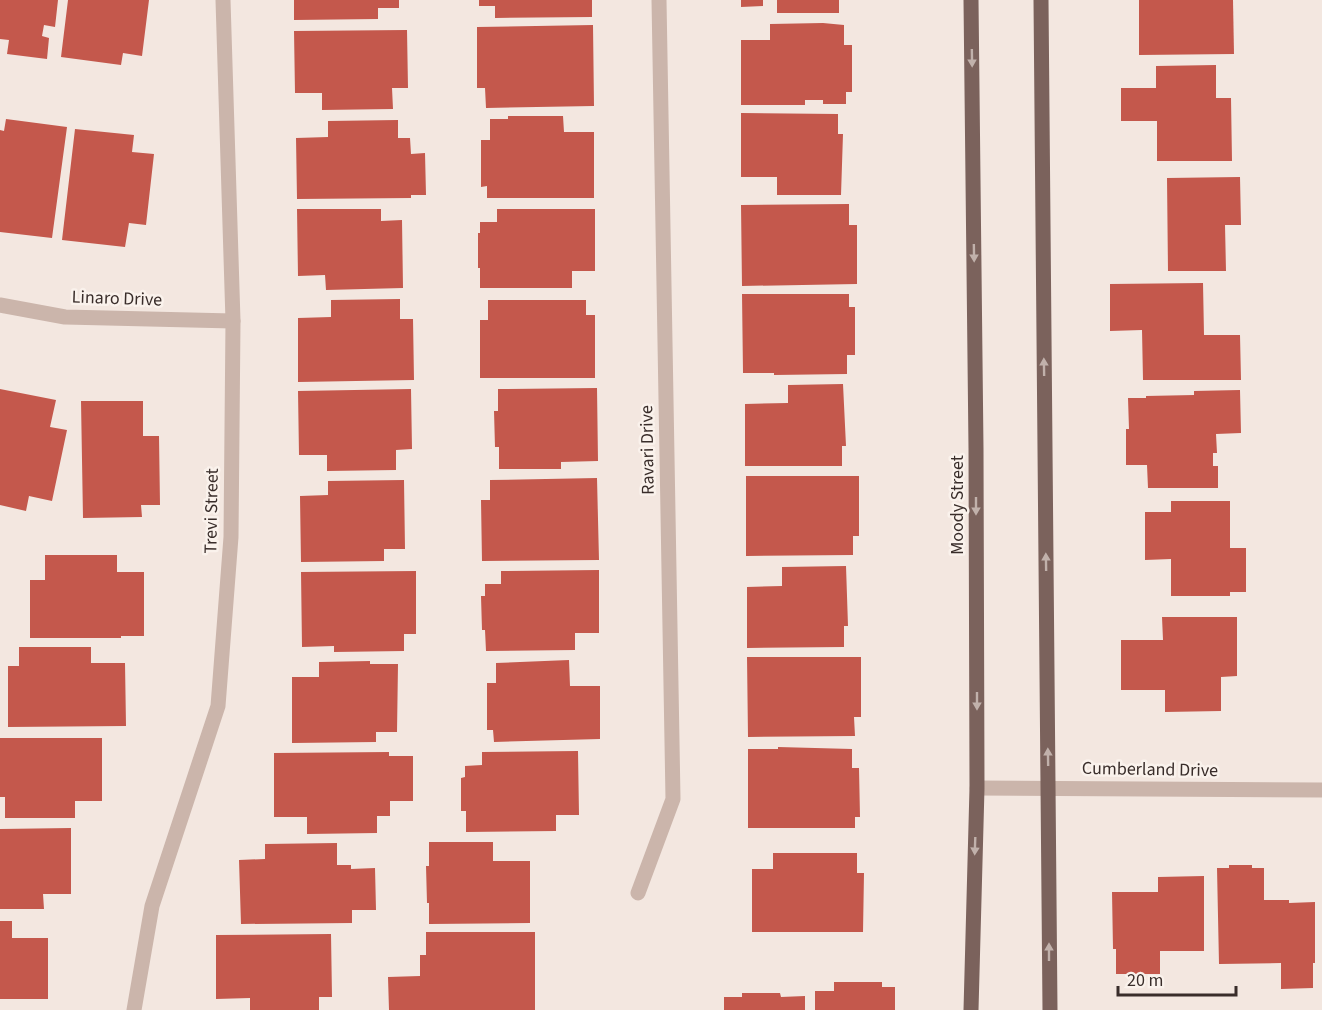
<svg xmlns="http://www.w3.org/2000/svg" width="1322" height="1010" font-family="'Source Sans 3',sans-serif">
  <rect width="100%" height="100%" fill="#f3e7e0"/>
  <g fill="#c4584c">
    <polygon points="0,0 58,0 55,27 44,25 42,36 49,38 47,59 7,54 9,40 0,39"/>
    <polygon points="68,0 149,0 142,56 123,53 121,65 61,57"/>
    <polygon points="294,0 399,0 399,8 378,8 378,19 294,20"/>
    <polygon points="479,0 592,0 592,17 495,18 495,6 479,6"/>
    <polygon points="741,0 763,0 763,6 741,7"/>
    <rect x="777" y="0" width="62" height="13"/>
    <polygon points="1139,0 1233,0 1234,54 1139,55"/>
    <polygon points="823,23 844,25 844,45 852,45 852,92 846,92 846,104 823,104 823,100 805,100 805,105 741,105 741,40 770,40 770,24"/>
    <polygon points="593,25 594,106 486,108 485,88 477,88 477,27"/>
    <polygon points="407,30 408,88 392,88 393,109 322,110 322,93 295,93 294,31"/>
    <polygon points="1216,65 1216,98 1231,98 1232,161 1157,161 1157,121 1121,121 1121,88 1156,88 1156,66"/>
    <polygon points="741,113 838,114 838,134 843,134 841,195 777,195 777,177 741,177"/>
    <polygon points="508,116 563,116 564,132 594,132 594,198 487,198 487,186 481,187 481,140 490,140 490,119 508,119"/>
    <polygon points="6,119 67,127 52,238 0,232 0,130 4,131"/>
    <polygon points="398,120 398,138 410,138 411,154 425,153 426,195 411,195 411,198 297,199 296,138 328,137 328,121"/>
    <polygon points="75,129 134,135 132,152 154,154 146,225 129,223 125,247 62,240"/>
    <polygon points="1240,177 1241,225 1225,225 1226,271 1168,271 1167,178"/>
    <polygon points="849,204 849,225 857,225 857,284 742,286 741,205"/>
    <polygon points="297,209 381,209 381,221 402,220 403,288 326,290 325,275 298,276"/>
    <polygon points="497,209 595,209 595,271 572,271 572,288 480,288 480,268 478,268 478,233 480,233 480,222 497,222"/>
    <polygon points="1203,283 1204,335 1240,335 1241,380 1143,380 1142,330 1110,331 1110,284"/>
    <polygon points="742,294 849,294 849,307 855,307 855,355 847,355 847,374 774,375 774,373 743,373"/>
    <polygon points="400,299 400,319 413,319 414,380 298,382 298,318 331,317 331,300"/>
    <polygon points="488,300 586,300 586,315 595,315 595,378 480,378 480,320 488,320"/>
    <polygon points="843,384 846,446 842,446 842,466 745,466 745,404 788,403 788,385"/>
    <polygon points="597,388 598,461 561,462 561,469 499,469 499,447 495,447 494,411 498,411 498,389"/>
    <polygon points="0,389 56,400 50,427 67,430 52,501 29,496 26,511 0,505"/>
    <polygon points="411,389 412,449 396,450 396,470 327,471 327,455 299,455 298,391"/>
    <polygon points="1240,390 1241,433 1216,434 1217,453 1213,453 1213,466 1218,466 1218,488 1148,488 1147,465 1126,465 1126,429 1129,429 1128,398 1146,398 1146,396 1194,395 1194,391"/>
    <polygon points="81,401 143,401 143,436 159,436 160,505 141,505 142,517 83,518"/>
    <polygon points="746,476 859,476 859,536 853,536 853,555 746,556"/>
    <polygon points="597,478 599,560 482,561 481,500 490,500 490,480"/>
    <polygon points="404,480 405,549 384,549 384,561 301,562 300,496 328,495 328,481"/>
    <polygon points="1171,501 1230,501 1230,548 1246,548 1246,592 1230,592 1230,596 1171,596 1171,559 1145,560 1145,512 1171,512"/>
    <polygon points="45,555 117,555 117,572 144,572 144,636 121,636 121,638 30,638 30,580 45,580"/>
    <polygon points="846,566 848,626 844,626 844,647 747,648 747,587 782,586 782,567"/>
    <polygon points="599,570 599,633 575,633 575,650 486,651 485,630 482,630 481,596 485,596 485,584 501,584 501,571"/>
    <polygon points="416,571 416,634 404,634 404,651 334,652 334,646 302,647 301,572"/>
    <polygon points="1162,617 1237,617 1237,676 1221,677 1221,711 1165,712 1165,690 1121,690 1121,640 1163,640"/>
    <polygon points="19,647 91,647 91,663 125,663 126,726 8,727 8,666 19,666"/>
    <polygon points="747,657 861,657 861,717 854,717 855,736 748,737"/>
    <polygon points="569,660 570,686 600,686 600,739 494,742 493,730 487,730 487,683 496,683 496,663"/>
    <polygon points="370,661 370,664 398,664 397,732 376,732 376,742 292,743 292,677 319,677 319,662"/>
    <polygon points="0,738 102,738 102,801 75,801 75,818 5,818 5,797 0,797"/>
    <polygon points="778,747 852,749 852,768 859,768 860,817 855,817 855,828 748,828 748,749 778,749"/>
    <polygon points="578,751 579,815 556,815 556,831 466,832 466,811 461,811 461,778 465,777 465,766 482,765 482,752"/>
    <polygon points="389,752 389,756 413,756 413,801 390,801 390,816 377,816 377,833 307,834 307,817 274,817 274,753"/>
    <polygon points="71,828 71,894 43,894 44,909 0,909 0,829"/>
    <polygon points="429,842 493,842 493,861 530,861 530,923 429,924 429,903 427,903 426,866 429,866"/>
    <polygon points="337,843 337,865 351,865 351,869 375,868 376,910 352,910 352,923 241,924 239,860 265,859 265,844"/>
    <polygon points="773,853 857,853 857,873 864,873 863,932 752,932 752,869 773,869"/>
    <polygon points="1229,865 1252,865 1252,868 1264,868 1264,900 1289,900 1289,903 1315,902 1315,963 1313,963 1313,988 1281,989 1281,963 1219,964 1217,868 1229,868"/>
    <polygon points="1204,876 1204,951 1160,951 1160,974 1116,974 1116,949 1113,949 1112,892 1158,892 1158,877"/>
    <polygon points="0,921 12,921 12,938 48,938 48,999 0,999"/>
    <polygon points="426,932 535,932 535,1010 389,1010 388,977 420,976 420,955 426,955"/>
    <polygon points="331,934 332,997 319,997 319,1010 250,1010 250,998 216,999 216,935"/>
    <polygon points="834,982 882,982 882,987 895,987 895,1010 815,1010 815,991 834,991"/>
    <polygon points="742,993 780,993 781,997 805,996 805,1010 724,1010 724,997 742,997"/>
  </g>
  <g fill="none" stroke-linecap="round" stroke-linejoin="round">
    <g stroke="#cbb5ab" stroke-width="15">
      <polyline points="0,305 65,317 233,321"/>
      <polyline points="977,788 1322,790"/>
      <polyline points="638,893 673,799 659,0"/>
      <polyline points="134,1010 152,906 218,706 231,537 233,321 223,0"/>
    </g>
    <g stroke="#7b625c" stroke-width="15">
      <polyline points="1041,0 1050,1010"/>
      <polyline points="971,1010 977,788 976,448 971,0"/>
    </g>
  </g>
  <defs><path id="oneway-solid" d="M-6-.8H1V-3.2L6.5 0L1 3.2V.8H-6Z" transform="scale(1.5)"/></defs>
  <g fill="#c1b1ab">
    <use href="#oneway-solid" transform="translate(972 58) rotate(89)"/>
    <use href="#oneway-solid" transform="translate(974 253) rotate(89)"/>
    <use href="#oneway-solid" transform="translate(1044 367) rotate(-91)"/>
    <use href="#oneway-solid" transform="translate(976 506) rotate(90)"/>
    <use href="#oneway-solid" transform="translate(1046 562) rotate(-91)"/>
    <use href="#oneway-solid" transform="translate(977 701) rotate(90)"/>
    <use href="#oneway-solid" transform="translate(1048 757) rotate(-91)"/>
    <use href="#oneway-solid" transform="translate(975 846) rotate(92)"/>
    <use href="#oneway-solid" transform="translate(1049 952) rotate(-90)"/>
  </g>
  <g text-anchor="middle" stroke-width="5" stroke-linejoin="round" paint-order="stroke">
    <g font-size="18" fill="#392d2a" stroke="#faf2ec">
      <text transform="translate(117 298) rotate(2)" y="6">Linaro Drive</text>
      <text transform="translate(647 450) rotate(-91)" y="6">Ravari Drive</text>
      <text transform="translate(957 505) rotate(-90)" y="6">Moody Street</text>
      <text transform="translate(211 511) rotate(-89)" y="6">Trevi Street</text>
      <text transform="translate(1150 769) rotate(1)" y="6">Cumberland Drive</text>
    </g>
  </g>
  <path d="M1118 986v9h118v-9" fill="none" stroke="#392d2a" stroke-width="3"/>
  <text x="1127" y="986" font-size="18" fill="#392d2a" stroke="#faf2ec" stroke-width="4.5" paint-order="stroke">20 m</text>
</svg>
